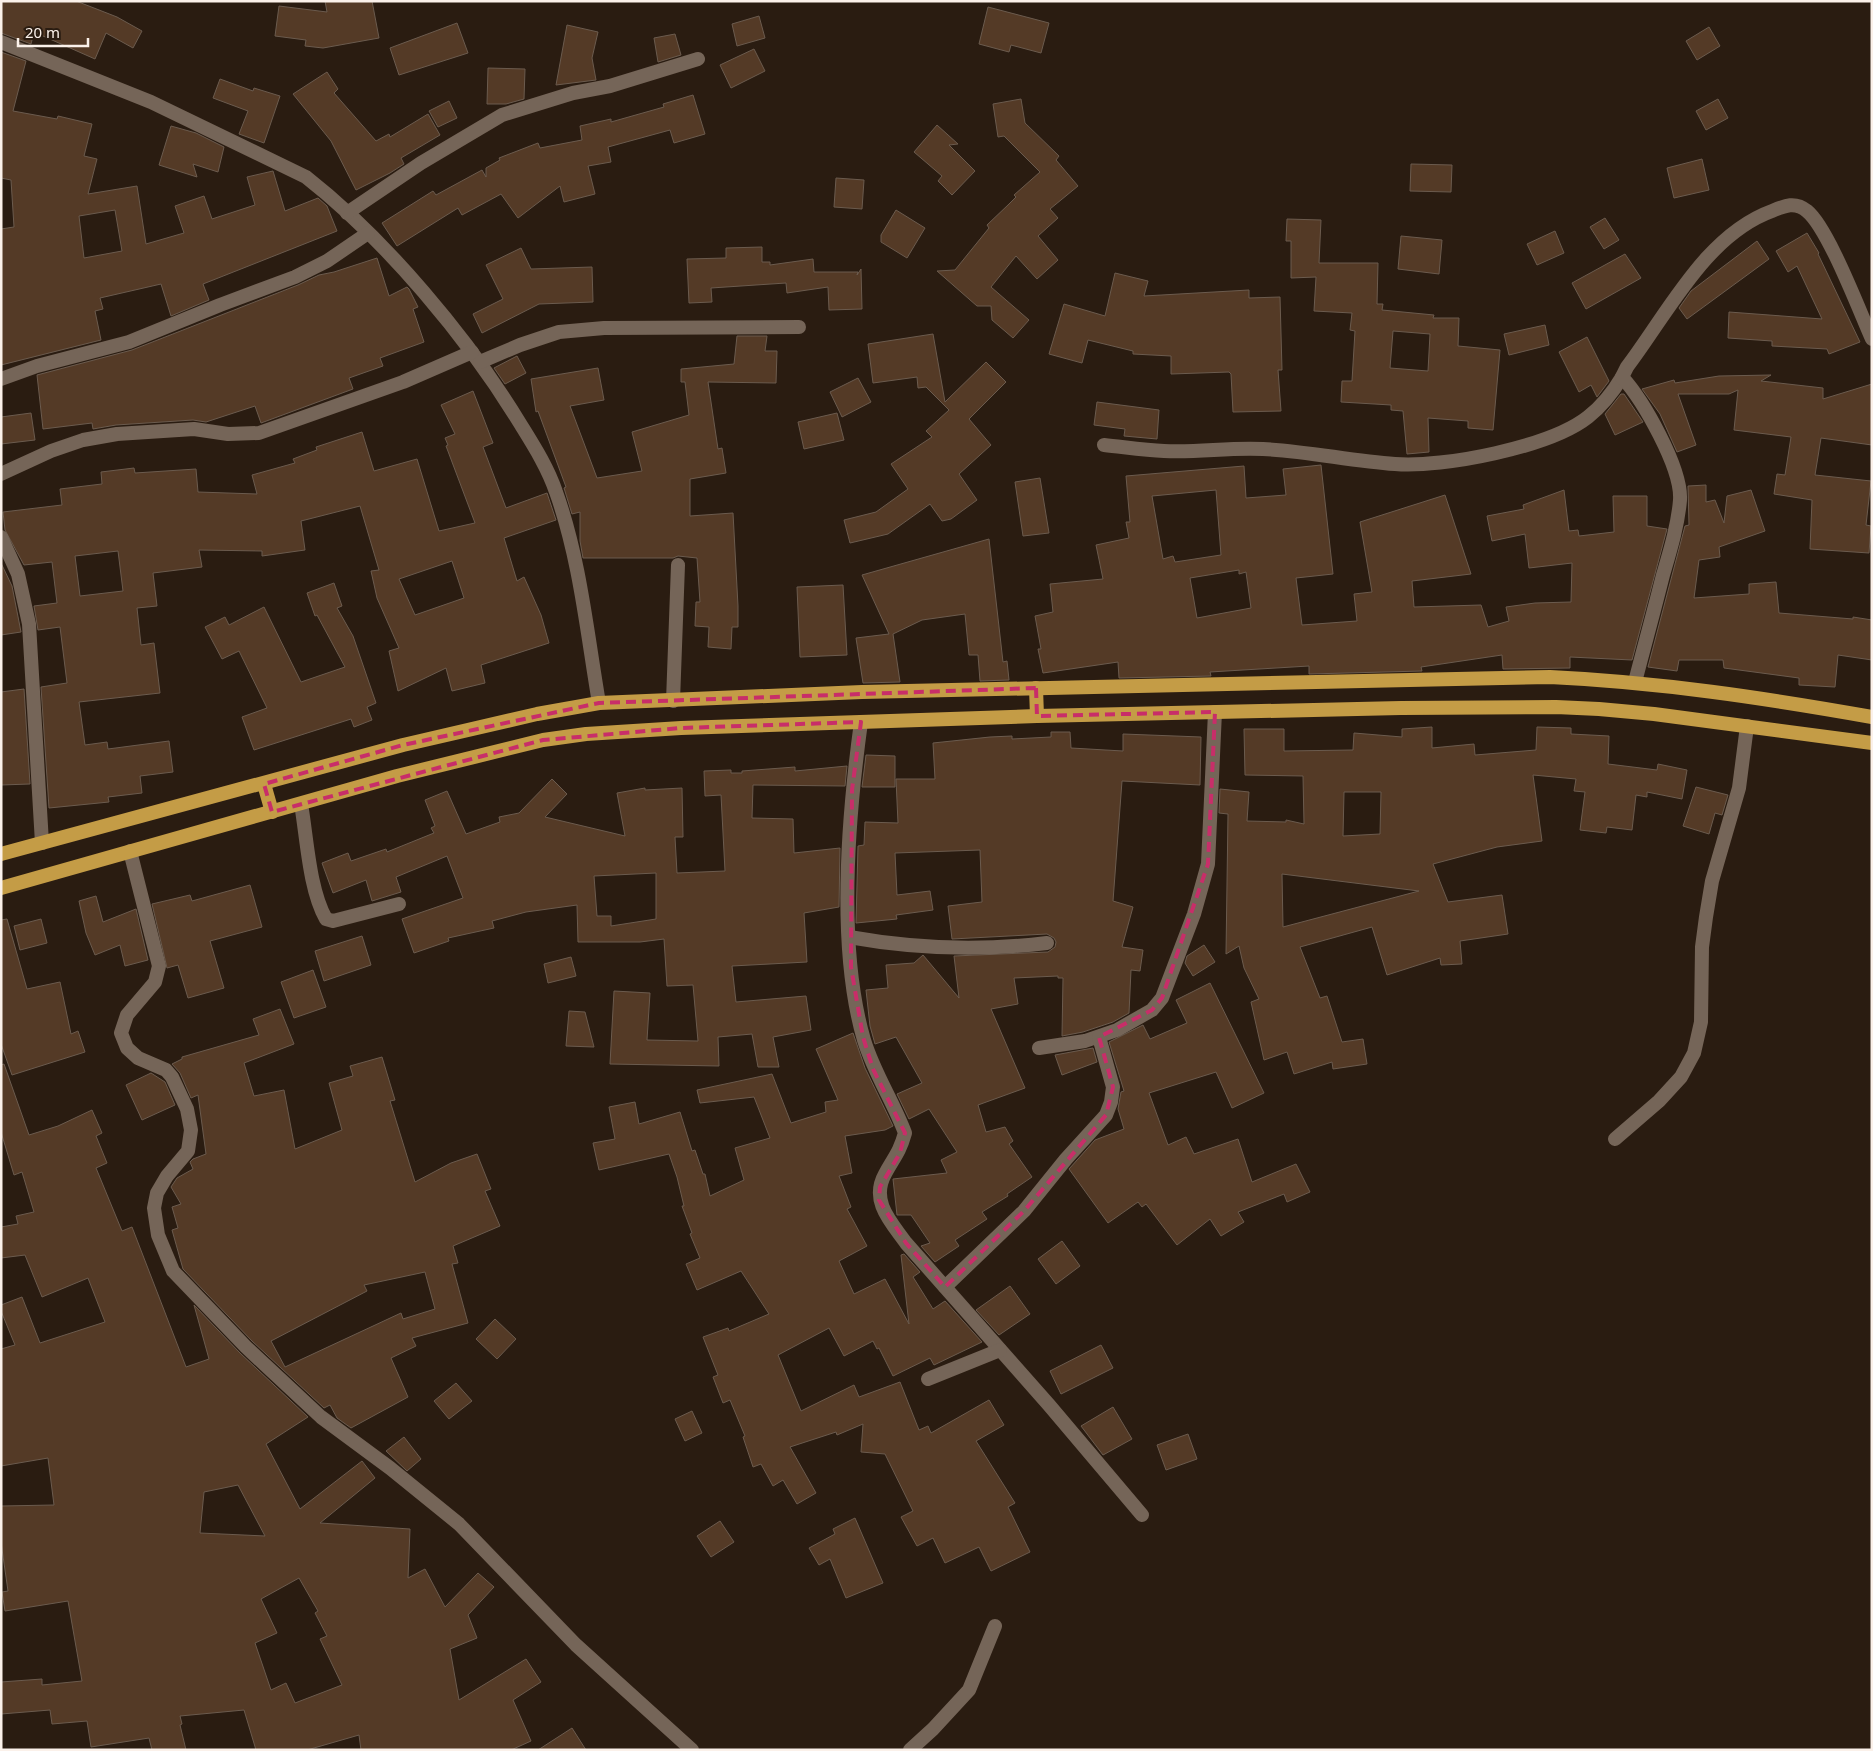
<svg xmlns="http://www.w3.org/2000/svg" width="1873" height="1751" font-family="'Noto Sans',sans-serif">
  <rect width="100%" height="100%" fill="#2a1c11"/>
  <g fill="#543a26" stroke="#6b5b4e" fill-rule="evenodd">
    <polygon points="1,1 76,1 117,17 142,31 133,48 106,33 95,59 34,32 31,44 1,33"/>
    <polygon points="325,1 372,1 379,38 323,48 305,46 306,40 275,36 279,6 327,12"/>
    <polygon points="988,7 1049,23 1041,53 1011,45 1009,52 979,44"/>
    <polygon points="759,16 765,38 737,46 732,24"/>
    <polygon points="457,23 468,53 399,75 390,48"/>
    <polygon points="567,25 598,32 592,58 596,80 556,85"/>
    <polygon points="1709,27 1720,46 1697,60 1686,41"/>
    <polygon points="675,34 681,55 658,62 654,38"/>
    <polygon points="754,49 765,71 731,88 720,65"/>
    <path d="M 1,52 L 26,61 L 13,111 L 57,119 L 58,116 L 92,124 L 84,156 L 97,159 L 88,194 L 137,186 L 146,244 L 184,233 L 175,206 L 204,196 L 212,219 L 255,205 L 247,177 L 273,171 L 285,211 L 318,198 L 327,206 L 337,231 L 203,284 L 209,300 L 171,316 L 161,284 L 100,298 L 103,309 L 95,311 L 101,340 L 1,365 L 1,229 L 14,227 L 11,180 L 1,178 ZM 115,210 L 122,251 L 84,258 L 79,216 Z"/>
    <polygon points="488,68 525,69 524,99 506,104 487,104"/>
    <polygon points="327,72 338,89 334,93 376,141 389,134 390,137 428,114 440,135 401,158 404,164 390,173 356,190 331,141 293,94"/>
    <polygon points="220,79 253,91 254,88 280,96 264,143 239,134 248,111 213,98"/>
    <polygon points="693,95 705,134 674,143 670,130 608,147 611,162 588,166 595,194 564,202 560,186 518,218 501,194 462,215 458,208 397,246 382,223 433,191 436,195 482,170 486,177 486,168 500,160 499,158 538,143 540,148 582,140 580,126 611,119 611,122 664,107 663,104"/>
    <polygon points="1021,99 1025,123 1059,156 1056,160 1078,186 1050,209 1058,218 1038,236 1058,260 1037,279 1016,256 991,287 1029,320 1013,338 992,320 991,306 977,306 937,271 955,270 989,228 987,225 1009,204 1016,197 1014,195 1040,172 1004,136 998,137 993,104"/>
    <polygon points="1718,99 1728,118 1706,130 1696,111"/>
    <polygon points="449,101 457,118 438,127 429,111"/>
    <polygon points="937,125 958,144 949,145 975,171 952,195 938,181 942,176 914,152"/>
    <polygon points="171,126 196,133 224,147 218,172 193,164 197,177 159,165"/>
    <polygon points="1702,159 1709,190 1674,198 1667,168"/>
    <polygon points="1411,164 1452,165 1451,192 1410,191"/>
    <polygon points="836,178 864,180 862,209 834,207"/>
    <polygon points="896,210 925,228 907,258 881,242 881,235"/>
    <polygon points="1605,218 1619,240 1604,249 1590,227"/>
    <path d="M 1287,219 L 1321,220 L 1319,263 L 1378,263 L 1377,304 L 1383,304 L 1382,310 L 1434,315 L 1433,318 L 1459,318 L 1458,346 L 1500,350 L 1493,430 L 1468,428 L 1468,421 L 1428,418 L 1429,452 L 1407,454 L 1403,411 L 1391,410 L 1391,405 L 1341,402 L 1342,381 L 1352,381 L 1355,331 L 1350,330 L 1352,313 L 1314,311 L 1316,277 L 1291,278 L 1291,241 L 1286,241 ZM 1393,331 L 1430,334 L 1428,371 L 1390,368 Z"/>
    <polygon points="1555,231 1564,253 1537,265 1527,244"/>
    <polygon points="1807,233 1819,253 1818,254 1860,342 1829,354 1827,349 1772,346 1772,341 1728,338 1729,312 1822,319 1797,266 1788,272 1776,251"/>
    <polygon points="1401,236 1442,240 1439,274 1398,269"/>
    <polygon points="1757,241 1769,259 1687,319 1679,308 1691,291"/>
    <polygon points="762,247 762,262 770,262 770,265 813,259 814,272 858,272 857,275 861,269 862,309 829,310 828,287 787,293 786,283 711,288 712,302 689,303 687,259 726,258 726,248"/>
    <polygon points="521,248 531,269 592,267 593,302 539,304 482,333 473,314 503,299 486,265"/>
    <polygon points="1625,254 1641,278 1586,309 1572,283"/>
    <polygon points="377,258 389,296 407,287 409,289 418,307 413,309 424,342 380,358 383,366 349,378 353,389 261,423 255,406 206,422 193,420 116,425 93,429 92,423 43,429 37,375 132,350 298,285 319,275 334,272"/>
    <polygon points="1115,273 1148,281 1144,296 1249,290 1249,298 1280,297 1282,370 1278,370 1281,411 1233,412 1231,374 1229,372 1171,374 1171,356 1133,354 1133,351 1088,340 1082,363 1049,354 1064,304 1105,316"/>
    <polygon points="1545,325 1549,345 1509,355 1504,334"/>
    <polygon points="933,334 945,402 986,362 1006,382 969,419 991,445 959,474 977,500 951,519 942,521 930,504 888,534 850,543 844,520 876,512 908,489 891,464 932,437 926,431 949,410 926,387 918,388 917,377 873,383 868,344"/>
    <polygon points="737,336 767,336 765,351 777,351 776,383 708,382 718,449 722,448 726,473 690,479 690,516 733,513 738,606 738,627 732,627 731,649 708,647 709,627 695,626 696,602 700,602 697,558 678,556 673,558 583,558 580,541 580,512 572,514 564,488 566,487 538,411 536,412 531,379 598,368 604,400 570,406 597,478 642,471 632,432 689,415 685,382 681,382 681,369 734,364"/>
    <polygon points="1587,337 1609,381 1597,397 1591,385 1579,392 1559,352"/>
    <polygon points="517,356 526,373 505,384 494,368"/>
    <polygon points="1771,375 1761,381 1823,388 1823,399 1872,384 1872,445 1821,438 1815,475 1871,481 1866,525 1871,526 1869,553 1810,549 1812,500 1774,494 1777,474 1785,475 1791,437 1734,430 1738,390 1729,394 1678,394 1696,445 1677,452 1660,414 1642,389 1674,380 1675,383 1719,376"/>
    <polygon points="858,378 871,402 842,417 830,392"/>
    <path d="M 473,391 L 493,443 L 483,447 L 506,508 L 547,493 L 556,520 L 504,538 L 517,581 L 524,577 L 541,615 L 549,643 L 481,665 L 485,683 L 452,691 L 446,668 L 398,691 L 389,651 L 399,648 L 377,598 L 371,571 L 379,570 L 360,506 L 301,521 L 305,550 L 262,556 L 262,551 L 199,550 L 202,567 L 153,573 L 157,606 L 137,608 L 141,645 L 154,643 L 160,693 L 79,702 L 85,745 L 107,742 L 108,749 L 169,741 L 173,772 L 140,776 L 142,793 L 108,797 L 109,802 L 49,808 L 41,687 L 67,683 L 60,627 L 38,630 L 34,606 L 57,603 L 52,562 L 24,565 L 5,530 L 3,512 L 62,505 L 60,489 L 102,484 L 101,472 L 134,468 L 135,473 L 196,469 L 198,492 L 257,494 L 252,475 L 295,463 L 293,459 L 317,450 L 316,447 L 362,432 L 374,471 L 417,459 L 439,531 L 475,523 L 446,446 L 448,445 L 445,438 L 455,434 L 441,405 ZM 118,551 L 123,591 L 80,596 L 75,556 ZM 452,561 L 464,598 L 415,615 L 399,579 Z"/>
    <polygon points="1621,394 1624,394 1643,422 1615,435 1605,414"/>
    <polygon points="1097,402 1159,410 1157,439 1124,436 1125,429 1094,425"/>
    <polygon points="31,413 35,440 1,444 1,417"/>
    <polygon points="837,413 844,440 804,449 798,422"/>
    <path d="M 1321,465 L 1333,574 L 1296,578 L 1302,625 L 1357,621 L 1354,594 L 1372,592 L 1360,522 L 1445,495 L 1471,574 L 1412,581 L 1414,607 L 1481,605 L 1488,627 L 1509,621 L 1506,607 L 1535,603 L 1571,602 L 1572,563 L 1529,568 L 1525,534 L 1492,541 L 1487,516 L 1524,509 L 1523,505 L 1564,490 L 1569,531 L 1578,530 L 1579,536 L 1614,532 L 1613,496 L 1647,496 L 1647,526 L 1667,529 L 1632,660 L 1570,657 L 1570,668 L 1503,669 L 1502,655 L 1421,667 L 1422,671 L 1309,674 L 1309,666 L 1210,672 L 1211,676 L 1119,678 L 1118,662 L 1043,673 L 1038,649 L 1041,649 L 1035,616 L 1053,612 L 1050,584 L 1103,579 L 1096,545 L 1129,538 L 1126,522 L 1130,522 L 1126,476 L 1244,466 L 1246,498 L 1286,495 L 1283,469 ZM 1216,490 L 1221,555 L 1175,562 L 1173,556 L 1163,559 L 1152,496 ZM 1239,570 L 1239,574 L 1246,572 L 1251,608 L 1197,618 L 1190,578 Z"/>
    <polygon points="1040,478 1049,533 1023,536 1015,482"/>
    <polygon points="1706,485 1706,502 1715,500 1724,523 1727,496 1751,490 1765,531 1719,547 1720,557 1699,560 1694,598 1749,594 1749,584 1776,582 1779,613 1853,619 1853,617 1872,620 1872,660 1838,655 1835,687 1799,685 1799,678 1724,668 1723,660 1679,660 1677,671 1648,667 1685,526 1689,525 1688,486"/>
    <polygon points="989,539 1003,662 1007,661 1009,680 980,681 978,655 969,655 965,614 922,620 893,634 900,682 863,683 856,638 889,634 862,575"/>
    <polygon points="1,563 12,586 21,632 1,635"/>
    <polygon points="334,583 342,606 337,608 353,636 376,703 367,707 372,720 354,727 351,719 254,750 242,717 267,708 239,651 222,659 205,627 225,617 229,625 264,607 301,682 345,667 317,615 315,616 307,593"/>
    <polygon points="843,585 847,655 800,657 797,587"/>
    <polygon points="24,689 30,784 1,785 1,692"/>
    <path d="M 1432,727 L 1432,748 L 1474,744 L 1475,755 L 1536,750 L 1537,727 L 1571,728 L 1571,734 L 1609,736 L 1608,764 L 1657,770 L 1658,764 L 1687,770 L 1682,799 L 1647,792 L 1647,797 L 1636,795 L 1632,830 L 1607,827 L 1606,833 L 1580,830 L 1585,792 L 1574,791 L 1576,779 L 1533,775 L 1542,841 L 1497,847 L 1433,864 L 1448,902 L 1502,895 L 1508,934 L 1460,941 L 1462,964 L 1441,965 L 1440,958 L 1387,975 L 1372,927 L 1300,947 L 1320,998 L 1327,996 L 1342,1042 L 1363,1039 L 1367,1064 L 1333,1069 L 1332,1062 L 1294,1074 L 1287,1052 L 1264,1060 L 1251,1002 L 1259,999 L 1244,968 L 1239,946 L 1226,954 L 1228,814 L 1219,813 L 1220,789 L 1249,792 L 1247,821 L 1286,822 L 1286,820 L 1304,824 L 1303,776 L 1245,775 L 1244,729 L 1284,729 L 1284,751 L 1353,750 L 1354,733 L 1402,737 L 1402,729 ZM 1344,792 L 1381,792 L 1380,834 L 1343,836 ZM 1282,874 L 1419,891 L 1283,927 Z"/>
    <polygon points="1051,732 1070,732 1071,748 1123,751 1123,734 1201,737 1200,785 1122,781 1113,901 1133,907 1122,947 1143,950 1140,971 1131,970 1129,1013 1113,1022 1083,1032 1062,1036 1063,978 1058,978 1058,976 1014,978 1018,1004 991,1009 1025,1088 978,1105 986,1132 1005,1127 1013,1141 1009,1144 1032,1177 1007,1194 1008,1196 982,1212 987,1219 955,1240 959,1246 935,1262 921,1246 930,1243 911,1215 897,1215 893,1179 947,1173 941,1160 957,1152 929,1109 909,1119 897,1094 922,1083 896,1037 875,1044 870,1026 866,990 888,988 886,965 914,963 923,955 959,998 954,956 1048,952 1055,947 1056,942 1054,938 1047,934 952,939 948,906 982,902 980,850 895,853 897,895 930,891 933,910 896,915 897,919 856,923 858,846 864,845 865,822 898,823 896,779 935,779 933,743 990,737 1012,736 1012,739 1051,737"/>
    <polygon points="866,755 895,756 895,787 862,787"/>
    <path d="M 847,766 L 845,786 L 753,785 L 752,818 L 793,819 L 794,853 L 840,848 L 839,907 L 804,913 L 807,962 L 732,966 L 736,1002 L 806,996 L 811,1030 L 773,1037 L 779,1067 L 758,1067 L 752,1034 L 718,1037 L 719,1066 L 610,1064 L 614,991 L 650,993 L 647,1040 L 698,1041 L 693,985 L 667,986 L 664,939 L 640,942 L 578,942 L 577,905 L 526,912 L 492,921 L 494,928 L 448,938 L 449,941 L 414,953 L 402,919 L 463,898 L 447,856 L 396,877 L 401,892 L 372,901 L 366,880 L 333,893 L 322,863 L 348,853 L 351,861 L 386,849 L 387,852 L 434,833 L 431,828 L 435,826 L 425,800 L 447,791 L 466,834 L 500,822 L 499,817 L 519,813 L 552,779 L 567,794 L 545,817 L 625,836 L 617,793 L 645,788 L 645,790 L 682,788 L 683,837 L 675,837 L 677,873 L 725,871 L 721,795 L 705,796 L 704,771 L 731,770 L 731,773 L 742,773 L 742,771 L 795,767 L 795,771 ZM 656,873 L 656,919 L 611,926 L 611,916 L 597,916 L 594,876 Z"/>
    <polygon points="1696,787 1728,795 1722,815 1715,813 1709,834 1683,826"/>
    <polygon points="250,885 262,927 210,941 224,988 188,998 178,965 167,968 152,904 190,895 192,901"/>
    <polygon points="96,896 103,922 136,909 148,960 125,966 120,945 95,955 86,933 79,901"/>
    <polygon points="7,919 27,989 60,982 71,1034 78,1031 85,1052 12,1075 1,1044 1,920"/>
    <polygon points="41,919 47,943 20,950 14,926"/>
    <polygon points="362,936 371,965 324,981 315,951"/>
    <polygon points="1204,945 1215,962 1193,976 1185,963 1187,956"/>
    <polygon points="571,957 576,976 548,983 544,964"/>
    <polygon points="313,970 326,1007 294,1018 281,982"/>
    <polygon points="1210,983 1264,1093 1232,1108 1216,1072 1149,1093 1168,1145 1186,1137 1194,1154 1238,1139 1252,1182 1296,1164 1310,1192 1287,1202 1284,1194 1238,1212 1244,1222 1221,1236 1210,1219 1177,1245 1146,1204 1142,1207 1138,1202 1108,1223 1069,1169 1095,1140 1124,1129 1118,1109 1121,1092 1124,1091 1109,1042 1143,1025 1150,1039 1187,1023 1176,1000"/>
    <path d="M 280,1009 L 294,1044 L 244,1063 L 254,1096 L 284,1090 L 295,1149 L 342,1130 L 329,1083 L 353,1076 L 350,1066 L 382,1057 L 395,1100 L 390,1101 L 415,1182 L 451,1163 L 477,1154 L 491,1189 L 485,1191 L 500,1226 L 453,1246 L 458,1263 L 452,1264 L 468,1323 L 412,1338 L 416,1346 L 391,1358 L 408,1397 L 351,1428 L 337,1418 L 330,1405 L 324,1408 L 252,1341 L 183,1269 L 172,1230 L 178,1228 L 172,1207 L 181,1204 L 171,1187 L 177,1178 L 193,1169 L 190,1162 L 193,1159 L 206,1154 L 198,1095 L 191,1098 L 180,1073 L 172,1064 L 182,1059 L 182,1057 L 259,1035 L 253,1019 ZM 425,1272 L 435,1309 L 403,1319 L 401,1313 L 285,1367 L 271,1341 L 367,1291 L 364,1285 Z"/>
    <polygon points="569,1011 585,1012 594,1047 566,1046"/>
    <polygon points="853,1033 865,1068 893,1126 885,1130 845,1136 852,1173 839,1176 851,1207 847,1209 867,1246 839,1261 854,1294 885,1279 909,1324 901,1255 904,1254 920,1272 913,1277 933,1309 945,1301 982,1342 934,1365 930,1358 893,1376 879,1348 877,1349 873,1341 844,1356 829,1328 778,1355 801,1411 854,1385 859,1397 900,1382 919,1430 928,1426 931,1433 989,1400 1004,1425 976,1441 1015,1503 1008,1507 1030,1552 991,1571 979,1547 945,1563 933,1538 917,1546 901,1517 913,1511 885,1454 861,1452 863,1424 837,1435 836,1432 790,1447 816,1493 797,1504 783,1480 773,1486 761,1464 753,1467 743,1437 745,1436 730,1400 723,1403 713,1377 718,1375 703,1337 728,1328 729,1331 769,1314 741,1271 697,1290 686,1264 700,1258 690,1234 692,1233 682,1206 684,1206 677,1177 669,1154 599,1170 593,1143 615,1139 609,1107 635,1102 639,1124 680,1112 692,1151 695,1150 703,1174 705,1174 710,1196 744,1180 735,1148 770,1138 754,1097 700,1103 697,1090 772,1074 791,1123 826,1112 825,1102 838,1100 816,1049"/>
    <polygon points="1093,1048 1097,1062 1062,1075 1055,1055"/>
    <path d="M 4,1064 L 29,1135 L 58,1126 L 92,1110 L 102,1133 L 96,1136 L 107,1163 L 96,1168 L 122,1231 L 132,1227 L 186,1367 L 209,1359 L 194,1305 L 240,1353 L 308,1417 L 266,1444 L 300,1509 L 362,1461 L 375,1478 L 320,1523 L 410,1529 L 408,1578 L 425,1569 L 445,1607 L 478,1573 L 494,1587 L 468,1615 L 477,1638 L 450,1649 L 459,1700 L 526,1659 L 541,1682 L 513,1700 L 531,1741 L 511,1750 L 361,1750 L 359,1735 L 307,1750 L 256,1750 L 244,1710 L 180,1716 L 182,1724 L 180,1725 L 186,1750 L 152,1750 L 149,1738 L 91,1747 L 87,1721 L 52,1724 L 50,1710 L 1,1714 L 1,1682 L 42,1679 L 42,1685 L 82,1681 L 68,1601 L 5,1611 L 2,1592 L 8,1591 L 1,1542 L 1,1506 L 54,1505 L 48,1458 L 1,1466 L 1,1349 L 15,1345 L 1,1311 L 1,1305 L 22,1297 L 40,1343 L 105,1322 L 88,1278 L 42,1297 L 25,1255 L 1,1258 L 1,1227 L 18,1224 L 16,1216 L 34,1212 L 22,1172 L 14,1175 L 1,1132 L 1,1065 ZM 238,1485 L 265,1536 L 200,1533 L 204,1492 ZM 299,1578 L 318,1611 L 315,1613 L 327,1636 L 320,1639 L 342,1685 L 295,1703 L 286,1683 L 271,1690 L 255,1643 L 277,1633 L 261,1599 Z"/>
    <polygon points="151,1073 165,1082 175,1105 142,1120 126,1085"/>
    <polygon points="1062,1241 1080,1266 1056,1284 1038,1259"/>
    <polygon points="1010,1286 1030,1314 999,1335 976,1310"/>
    <polygon points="495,1319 516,1339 497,1359 476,1339"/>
    <polygon points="1101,1345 1113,1368 1061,1394 1050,1371"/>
    <polygon points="456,1383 472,1401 449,1419 434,1401"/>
    <polygon points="1113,1407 1132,1439 1103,1455 1081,1426"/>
    <polygon points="692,1411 702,1433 685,1441 675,1419"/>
    <polygon points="1188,1434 1197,1459 1166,1470 1157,1445"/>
    <polygon points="404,1437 421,1459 407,1471 386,1451"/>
    <polygon points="855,1518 883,1583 846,1598 830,1559 819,1565 809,1548 835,1534 833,1529"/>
    <polygon points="720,1521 734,1542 711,1557 697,1536"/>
    <polygon points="572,1728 586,1750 538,1750"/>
  </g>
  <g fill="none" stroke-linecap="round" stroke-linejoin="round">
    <g stroke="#756558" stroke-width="14">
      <path d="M 1,42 L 151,102 L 306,177 C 385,239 469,339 521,425 C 534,446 548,468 556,492 C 580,559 587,633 599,703"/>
      <polyline points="347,213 421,163 502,115 573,93 610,86 698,59"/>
      <polyline points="480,362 520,345 559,332 604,328 799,327"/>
      <polyline points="1,379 37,366 129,342 220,305 295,277 327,261 368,233"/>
      <path d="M 1104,445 C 1124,447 1144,450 1164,451 C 1197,453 1230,447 1263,449 C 1307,451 1351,461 1395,464 C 1443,468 1550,447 1588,417 C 1602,406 1613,392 1622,377"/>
      <polyline points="1,474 51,451 83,440 117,434 194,429 228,434 259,433 403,382 472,352"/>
      <polyline points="1,537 18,574 29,624 42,843"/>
      <path d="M 1635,682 C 1644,647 1654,611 1663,575 C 1670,551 1678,525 1680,500 C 1682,468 1643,400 1622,377 L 1627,367 C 1668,313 1706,235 1772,211 C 1784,206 1795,201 1807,211 C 1828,228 1859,310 1872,339"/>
      <polyline points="673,701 678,565"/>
      <path d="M 861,722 C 848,817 837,948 864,1040 C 874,1073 893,1101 905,1133 C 899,1154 894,1157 885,1174 C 870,1201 891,1222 906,1243 L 1049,1405 L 1142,1515"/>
      <path d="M 301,804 C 307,838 309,889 326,919 L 333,921 L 399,904"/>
      <polyline points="130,851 159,966 155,982 127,1015 121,1033 127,1048 138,1058 166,1070 172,1077 187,1109 191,1130 188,1151 167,1176 157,1193 154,1208 158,1235 173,1271 246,1347 321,1417 390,1468 459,1524 576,1645 692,1750"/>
      <path d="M 849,937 C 916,949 980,951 1047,943"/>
      <polyline points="1039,1048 1085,1041 1117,1030 1152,1010 1162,998 1194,914 1208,864 1215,712"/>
      <polyline points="1615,1139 1659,1101 1681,1077 1694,1053 1701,1022 1702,947 1706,917 1712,881 1739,788 1747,726"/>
      <polyline points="945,1287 1024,1211 1066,1159 1106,1115 1111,1102 1113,1087 1099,1037"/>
      <polyline points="928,1379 1000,1350"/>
      <polyline points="910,1750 933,1729 969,1690 995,1626"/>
    </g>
    <g stroke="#c49c46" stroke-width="14">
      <polyline points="1036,688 1037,716"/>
      <polyline points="264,784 272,812"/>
      <path d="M 1,854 L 403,745 L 537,714 L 599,703 L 862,692 L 1550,677 C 1658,682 1765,698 1872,717"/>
      <polyline points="1,888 397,776 543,740 586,734 681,728 1037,716 1401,708 1556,707 1599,709 1654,714 1872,743"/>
    </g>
  </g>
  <path fill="none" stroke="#c82e69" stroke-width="4" stroke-dasharray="10 6" stroke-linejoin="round" d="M 1036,688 L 1037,716 L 1215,712 L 1208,864 L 1162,998 L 1152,1010 L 1099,1037 L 1113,1087 L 1106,1115 L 1024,1211 L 945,1287 L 906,1243 L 879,1200 L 880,1187 L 900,1153 L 905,1133 L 873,1069 L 863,1037 L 851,967 L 852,790 L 861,722 L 681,728 L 543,740 L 272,812 L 264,784 L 403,745 L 599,703 Z"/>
  <rect width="1873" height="1751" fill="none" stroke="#fbf1ea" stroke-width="5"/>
  <path d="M18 38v8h70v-8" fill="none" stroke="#fbf1ea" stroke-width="2.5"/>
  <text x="25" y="38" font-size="15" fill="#fbf1ea" stroke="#2a1c11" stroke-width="4" paint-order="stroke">20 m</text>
</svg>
